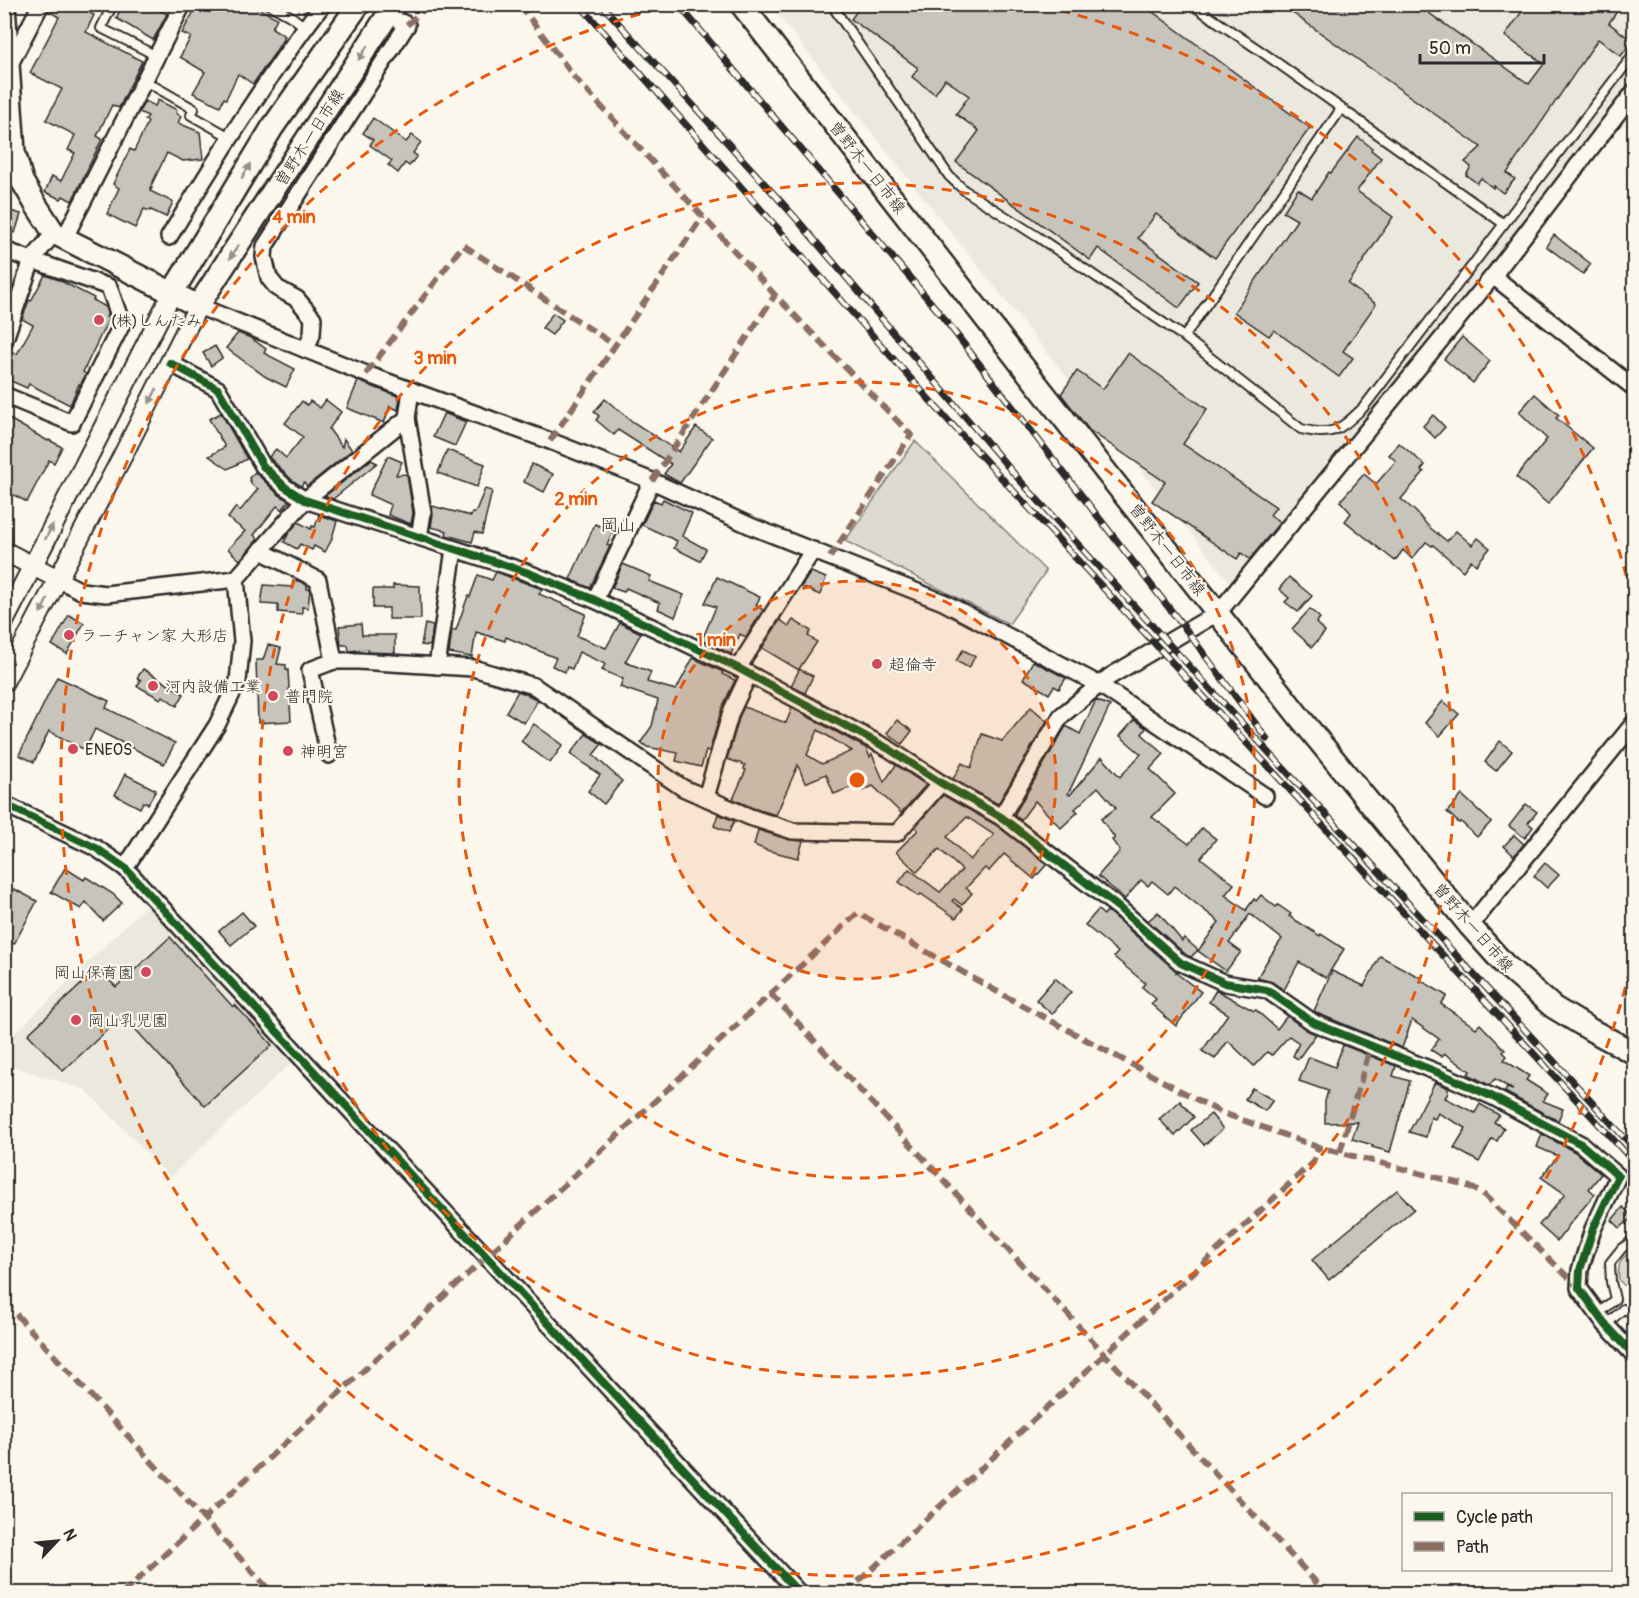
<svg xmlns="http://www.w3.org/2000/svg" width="1639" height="1598" font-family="Pangolin,'Klee One',sans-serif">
  <rect width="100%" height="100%" fill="#fbf7ec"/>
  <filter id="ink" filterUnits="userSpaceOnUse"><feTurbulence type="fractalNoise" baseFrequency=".0167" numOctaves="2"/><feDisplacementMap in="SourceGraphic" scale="12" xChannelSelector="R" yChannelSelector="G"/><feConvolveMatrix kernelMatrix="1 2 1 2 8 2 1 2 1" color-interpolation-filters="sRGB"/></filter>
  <g filter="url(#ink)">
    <g fill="#ebe8de">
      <polygon points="770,5 1634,5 1634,81 1241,596"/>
      <polygon points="152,900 292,1062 170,1177 86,1090 5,1064 5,1043"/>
    </g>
    <g fill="#dddad0" stroke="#84827e" stroke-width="1.5">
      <polygon points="915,441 1046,571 1009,624 845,541"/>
      <path d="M 1634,1248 L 1634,1296 L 1619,1280 C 1617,1262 1621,1259 1634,1248 Z"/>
    </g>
    <g fill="#c7c4bc" stroke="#2b2b2b" stroke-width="1.5" fill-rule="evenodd">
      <polygon points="51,4 93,4 90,13 94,15 86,32 142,61 119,108 112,105 97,136 102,139 72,201 63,196 61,199 45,192 52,176 61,181 75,153 68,150 75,135 46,120 62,89 30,73 59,17 48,11"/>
      <polygon points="124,4 137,4 147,10 150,5 167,14 153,40 116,18"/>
      <polygon points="198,4 250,4 277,18 272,28 285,36 274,54 253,84 238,74 226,99 224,98 220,106 193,93 205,72 180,57 191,37 182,33"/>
      <polygon points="862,4 1142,4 1310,128 1215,258 1156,214 1138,238 1198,282 1179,308 1098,248 1090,260 956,162 979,131 956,114 969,96 945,79 935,94 912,77 918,68 851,19"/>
      <polygon points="1280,4 1437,4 1429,13 1529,84 1544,64 1505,36 1527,4 1622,4 1609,23 1632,41 1621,56 1598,39 1507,173 1515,179 1503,193 1494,186 1493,188 1481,178 1477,183 1466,175 1471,167 1465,162 1481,147"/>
      <polygon points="158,100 177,110 176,113 181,116 178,123 200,132 203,159 183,161 167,153 150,188 152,188 150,191 173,202 166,217 151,210 150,211 144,209 135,228 107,214 119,188 113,184 130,149 134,151 148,122 145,120 148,116 139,112 145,101 155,106"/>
      <polygon points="373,118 406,142 412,135 421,142 413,153 417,156 409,166 405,163 398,173 388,165 392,161 370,145 373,140 363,133"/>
      <polygon points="1358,137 1372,148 1371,150 1381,158 1357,191 1393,217 1348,284 1376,304 1343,351 1353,358 1339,377 1274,330 1269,336 1234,312 1297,220 1283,212 1298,189 1312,198 1329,172 1331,173"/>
      <polygon points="4,209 21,214 15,233 4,230"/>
      <polygon points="1554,235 1591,264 1583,274 1546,246"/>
      <polygon points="45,275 59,280 94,298 93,300 106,307 108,313 106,317 109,318 83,372 86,374 80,385 79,384 70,405 29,384 27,388 4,378 4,371 13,352 17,354 33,325 22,319 29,300 31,301"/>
      <polygon points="553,313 563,320 552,335 542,328"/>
      <polygon points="238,333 251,338 266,349 264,353 295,369 286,387 266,377 226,348"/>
      <polygon points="1462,337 1490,361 1473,383 1444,359"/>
      <polygon points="215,346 222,358 211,366 203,353"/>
      <polygon points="1128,353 1207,409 1183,444 1276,507 1270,515 1280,522 1250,559 1241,553 1237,559 1152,501 1165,482 1089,430 1061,394 1077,371 1103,389"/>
      <polygon points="358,381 400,397 398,410 390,406 384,423 347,408"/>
      <polygon points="1535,394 1559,415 1556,418 1593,448 1548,504 1516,477 1547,439 1519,412"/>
      <polygon points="605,399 633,422 679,452 696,427 712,438 680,483 664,474 671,464 618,430 614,435 596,420 599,416 594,412"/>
      <polygon points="326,400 341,412 329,429 342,447 344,439 352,450 307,486 304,482 301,486 291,479 269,457 276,449 286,458 303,437 285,423 302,401 307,405 310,401 320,408"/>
      <polygon points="221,413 247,459 228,469 209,456 225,447 209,419"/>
      <polygon points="444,413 466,422 455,446 433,437"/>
      <polygon points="1433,415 1445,427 1435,438 1423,426"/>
      <polygon points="4,416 48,441 49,440 62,447 54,463 49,460 27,502 4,490"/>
      <polygon points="1399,443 1425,465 1421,470 1424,472 1401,499 1415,511 1429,527 1447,541 1456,531 1472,545 1478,538 1490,548 1476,565 1471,560 1463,571 1433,545 1432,546 1426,542 1412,559 1403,550 1395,561 1345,521 1351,513 1340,501 1364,474 1376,484 1396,461 1389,455"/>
      <polygon points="447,450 485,464 477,487 438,473"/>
      <polygon points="388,456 402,462 396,475 407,474 413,513 411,524 388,515 391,505 369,495"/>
      <polygon points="371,460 377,463 333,499 325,496"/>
      <polygon points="532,464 553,474 544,492 524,482"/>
      <polygon points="255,472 278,494 289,501 282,510 277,506 254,535 258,539 240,560 228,549 245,531 228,518 236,507 240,511 258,489 252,485 249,478"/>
      <polygon points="485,489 492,491 482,534 475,532 472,542 446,535 447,531 431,527 433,514 432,506 471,516 472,513 475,513"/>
      <polygon points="663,499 692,513 682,536 706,549 700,561 674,548 677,541 642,525 654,500 661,503"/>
      <polygon points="319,515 337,521 331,541 325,552 314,546 312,550 300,544 297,549 284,542 289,533 298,522 311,529 312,526 315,527"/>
      <polygon points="595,524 613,532 607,545 610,546 590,588 570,579"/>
      <polygon points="623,564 651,576 649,581 684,595 675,617 658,609 660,603 626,588 624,592 612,588"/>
      <polygon points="496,572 542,589 539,594 586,614 577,636 606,648 620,623 641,633 625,662 651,672 647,682 676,690 693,658 723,672 722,674 735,680 722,708 709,752 706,751 701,767 676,761 678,753 647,747 641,742 652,726 658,700 620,687 623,679 602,670 605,664 579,652 572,669 567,667 565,672 552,666 556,658 506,637 505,641 476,632 472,657 449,653 452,630 456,630 468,596 470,597 478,575 492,580"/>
      <polygon points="811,572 826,578 820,595 801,587"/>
      <polygon points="717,577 760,597 756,605 763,610 746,637 740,634 731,654 702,640 716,607 705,603"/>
      <polygon points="1289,577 1312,596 1298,612 1285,602 1289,598 1279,589"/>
      <polygon points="293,581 299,581 307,585 307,589 310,589 308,608 302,607 302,614 278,612 278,605 261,604 264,585 292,587"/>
      <polygon points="393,585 420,586 421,619 389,619 389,608 373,608 373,589 393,589"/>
      <polygon points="1310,609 1320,618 1316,623 1325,632 1312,647 1292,629"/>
      <polygon points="69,615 84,623 67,654 52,645"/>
      <polygon points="780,620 789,626 793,620 811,631 808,636 817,642 799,669 813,676 805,693 791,686 799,670 762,648"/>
      <polygon points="361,624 362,635 395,635 395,653 368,652 368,649 349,651 348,645 341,645 339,626"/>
      <polygon points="425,624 433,626 430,646 421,645"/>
      <polygon points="268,645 281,648 277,664 286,665 286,670 288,670 291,721 258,723 256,660 263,660"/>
      <polygon points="963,650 975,656 969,668 956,661"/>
      <polygon points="1033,661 1066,678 1059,689 1054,686 1049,694 1023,679"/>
      <polygon points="143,669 184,694 177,706 163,696 161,699 137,686 141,680 137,678"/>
      <polygon points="57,677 109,701 106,708 175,743 164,764 95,729 85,750 49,731 34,762 19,755"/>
      <polygon points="518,691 528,695 538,700 524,723 506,712"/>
      <polygon points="1096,700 1110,706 1068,794 1070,795 1102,757 1120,777 1141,754 1120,736 1134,720 1146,728 1142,734 1164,754 1150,769 1175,794 1152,817 1189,844 1202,828 1216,839 1201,858 1234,884 1225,895 1247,911 1246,910 1254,899 1256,901 1261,895 1276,907 1278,905 1291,914 1289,916 1320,936 1321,934 1344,949 1326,978 1299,962 1284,990 1272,982 1257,978 1267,961 1282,939 1250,914 1229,943 1241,952 1226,971 1198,951 1219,922 1174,886 1168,894 1152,881 1148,886 1141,880 1125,899 1098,876 1120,851 1112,840 1115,838 1101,819 1116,808 1098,787 1075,809 1078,812 1061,828 1035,801 1021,820 1014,815 1066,726 1080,734"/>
      <polygon points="1443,701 1459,714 1440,736 1425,723"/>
      <path d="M 744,707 L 786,723 L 792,708 L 866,748 L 870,757 L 872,754 L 884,782 L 896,765 L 926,785 L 901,813 L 873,786 L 862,791 L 859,784 L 834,794 L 826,774 L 805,783 L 798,765 L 776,815 L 753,808 L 733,799 L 746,770 L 744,769 L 745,765 L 727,759 L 740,715 ZM 818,730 L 852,751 L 822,764 L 807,755 Z"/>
      <polygon points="1031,707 1047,721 998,804 953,779 962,763 971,768 982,734 1002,741"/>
      <polygon points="897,720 912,731 902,744 887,733"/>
      <polygon points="534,724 563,745 550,763 521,741"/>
      <polygon points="586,734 602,744 593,755 622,781 604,804 588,791 600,775 570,754"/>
      <polygon points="1500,741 1512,751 1496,771 1485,762"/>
      <polygon points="125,774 156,790 148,804 143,802 140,808 115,795"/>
      <path d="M 943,795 L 996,825 L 1047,864 L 1034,879 L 1004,854 L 989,871 L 985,868 L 966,888 L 972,893 L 962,905 L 954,899 L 952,901 L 963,909 L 956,918 L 921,894 L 919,896 L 899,882 L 909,869 L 940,892 L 962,870 L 939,849 L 917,872 L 896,852 L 918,830 L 915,827 ZM 967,817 L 994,835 L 970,860 L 947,837 Z"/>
      <polygon points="1462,795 1491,822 1477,837 1461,822 1459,823 1447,812"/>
      <polygon points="1526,804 1537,812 1528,823 1533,827 1525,838 1509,826"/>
      <polygon points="718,814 734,821 729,832 714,826"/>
      <polygon points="758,830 790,840 803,841 798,858 766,850 754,845"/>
      <polygon points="1514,835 1524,844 1514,856 1504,846"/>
      <polygon points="1545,863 1559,875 1547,888 1534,876"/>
      <polygon points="65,868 84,880 86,877 113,894 122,903 103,921 86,902 81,909 51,892"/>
      <polygon points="14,889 37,901 14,944 4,939 4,907"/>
      <polygon points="1098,910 1104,915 1107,911 1112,915 1178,972 1176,973 1201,992 1176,1026 1151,1004 1156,999 1142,987 1145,983 1114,957 1118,952 1085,925"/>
      <polygon points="242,912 254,926 231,945 219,931"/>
      <polygon points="1158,912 1182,941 1184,938 1198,950 1191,957 1186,955 1148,921"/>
      <polygon points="170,937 233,1007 235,1005 272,1045 205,1106 127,1020 123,1024 119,1019 63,1071 28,1034 86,980 88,981 99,970 116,987"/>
      <polygon points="1380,956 1421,978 1420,980 1447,996 1441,1004 1476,1028 1480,1024 1505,1050 1503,1052 1507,1056 1504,1060 1529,1076 1526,1080 1548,1094 1543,1101 1563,1109 1558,1121 1505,1092 1507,1088 1513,1090 1495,1079 1489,1085 1468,1074 1470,1071 1445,1054 1442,1057 1431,1050 1439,1039 1412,1020 1402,1048 1319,1014 1314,1011 1332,971 1364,986"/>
      <polygon points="1055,978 1071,992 1052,1014 1036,1000"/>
      <polygon points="1216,990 1254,1011 1256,1010 1277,1029 1287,1016 1308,1031 1316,1034 1298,1059 1293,1056 1299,1043 1289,1036 1272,1055 1267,1052 1254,1066 1228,1041 1215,1059 1202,1051 1228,1014 1209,1002"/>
      <polygon points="1343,1045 1396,1066 1393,1076 1410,1081 1390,1152 1372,1147 1373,1145 1352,1139 1358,1122 1325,1123 1325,1101 1328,1091 1299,1081 1309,1057 1335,1067"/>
      <polygon points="1435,1082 1448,1088 1448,1093 1445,1098 1475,1113 1480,1104 1499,1115 1494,1122 1504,1128 1497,1141 1492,1139 1479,1162 1454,1148 1466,1128 1438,1113 1435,1119 1431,1117 1426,1137 1409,1132"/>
      <polygon points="1252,1088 1273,1100 1265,1111 1245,1099"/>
      <polygon points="1180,1101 1194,1117 1175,1136 1159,1119"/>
      <polygon points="1211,1114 1223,1129 1204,1145 1191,1130"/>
      <polygon points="1542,1134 1575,1152 1601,1174 1589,1189 1595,1194 1568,1226 1568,1227 1557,1241 1539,1225 1565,1194 1541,1177 1558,1156 1537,1147"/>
      <polygon points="1397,1190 1414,1209 1329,1280 1312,1260"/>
      <polygon points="1623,1207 1633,1217 1620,1228 1612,1220"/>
    </g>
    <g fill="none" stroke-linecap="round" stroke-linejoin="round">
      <g stroke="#2b2b2b" stroke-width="12">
        <g id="service">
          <polyline points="113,4 101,28 157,56"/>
          <polyline points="268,4 292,17 305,27"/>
          <path d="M 831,4 L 949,176 L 964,190 L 1038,237 L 1184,337 L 1301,429 C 1334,437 1339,430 1363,408 L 1634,54"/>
          <polyline points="1191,4 1262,52 1504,224"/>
          <polyline points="145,81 194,109 191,115 230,137"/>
          <polyline points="1184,337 1341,109"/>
          <polyline points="1598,1314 1615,1299 1611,1282 1610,1263 1622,1248 1634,1240"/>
          <polyline points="1606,1325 1623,1309 1634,1313"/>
        </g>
      </g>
      <g stroke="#2b2b2b" stroke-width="20">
        <g id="minor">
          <polyline points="9,66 41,4"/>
          <path d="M 169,237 C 217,158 266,78 323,4"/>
          <polyline points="64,239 183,4"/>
          <polyline points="4,250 32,260 54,233"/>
          <polyline points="1493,276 1634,388"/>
          <polyline points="198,306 366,374 550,441 652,481 753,527 943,602 1100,685 1265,796"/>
          <polyline points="4,342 32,260 109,287 122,324 72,423 4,395"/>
          <polyline points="306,350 312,334 313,318 297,299 277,288 269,278 264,257 265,246 407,25 401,22"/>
          <polyline points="170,363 218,389 263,466 285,487 305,500 526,572 595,600 738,668 889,749 941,783 1001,817 1118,907 1181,963 1225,983 1267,990 1314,1023 1444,1075 1493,1097 1581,1144 1618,1176 1593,1229 1580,1270 1579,1288 1606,1325 1634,1355"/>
          <polyline points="407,418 423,513 419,537"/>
          <polyline points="261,551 318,580 334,661"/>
          <polyline points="58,579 81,591 106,594 236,579"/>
          <polyline points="595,600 652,481"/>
          <polyline points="437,666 454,549"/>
          <polyline points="738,668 813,550"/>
          <polyline points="329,755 310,670 334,661 358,661 473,668 534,686 683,788 750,817 793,831 897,833 941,783"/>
          <polyline points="706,797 731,712 749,674"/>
          <polyline points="4,804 96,848 125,868 800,1594"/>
          <polyline points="1001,817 1061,716 1109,677 1219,612 1493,276 1634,92"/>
          <polyline points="125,868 217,725 238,681 242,641 236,579 305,500 407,418 411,390"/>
          <polyline points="1470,926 1634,723"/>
        </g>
      </g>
      <g stroke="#2b2b2b" stroke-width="22">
        <g id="tertiary">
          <polyline points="4,551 58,579"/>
          <polyline points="4,622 172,293"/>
          <polyline points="4,682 123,455 198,306"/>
        </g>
      </g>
      <g stroke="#2b2b2b" stroke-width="26">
        <g id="secondary">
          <polyline points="741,4 1021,364 1301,719 1470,926 1504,964 1553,1007 1591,1030 1634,1053"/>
          <polyline points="4,5 14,152 22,181 36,205 54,233 198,306 395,4"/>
          <polyline points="172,293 272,128 359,4"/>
        </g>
      </g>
      <use href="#service" stroke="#fbf7ec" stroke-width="8"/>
      <use href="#minor" stroke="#fbf7ec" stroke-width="15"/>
      <use href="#tertiary" stroke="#fbf7ec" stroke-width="18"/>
      <use href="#secondary" stroke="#fbf7ec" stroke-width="21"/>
      <g stroke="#2b2b2b" stroke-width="7">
        <g id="rail">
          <polyline points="579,4 935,406 1634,1162"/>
          <polyline points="601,4 794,216 1015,475 1168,643 1634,1148"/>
          <polyline points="678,4 938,311 1187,631 1267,739"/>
        </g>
      </g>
      <use href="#rail" stroke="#fbf7ec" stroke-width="4.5" stroke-dasharray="14" stroke-linecap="butt"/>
      <g stroke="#8d6e63" stroke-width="6" stroke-dasharray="12 6" stroke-linecap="butt">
        <polyline points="519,4 575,78 775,295 911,435 830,557"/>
        <polyline points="407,25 424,9 437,4"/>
        <polyline points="366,374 463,245 616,346"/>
        <polyline points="550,441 703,216"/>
        <polyline points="652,481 775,295"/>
        <polyline points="771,994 1327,1594"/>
        <polyline points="1340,1152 1371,1045"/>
        <polyline points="4,1301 273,1594"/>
        <polyline points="122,1594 858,913 1005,996 1220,1112 1318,1147 1466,1185 1482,1193 1579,1288"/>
        <polyline points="845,1594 1313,1162 1318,1147"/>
      </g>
      <g stroke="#fbf7ec" stroke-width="11">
        <g id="cycleway">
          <polyline points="170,363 218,389 263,466 285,487 305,500 526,572 595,600 738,668 889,749 941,783 1001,817 1118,907 1181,963 1225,983 1267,990 1314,1023 1444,1075 1493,1097 1581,1144 1618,1176 1593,1229 1580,1270 1579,1288 1606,1325 1634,1355"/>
          <polyline points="4,804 96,848 125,868 800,1594"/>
        </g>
      </g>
      <use href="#cycleway" stroke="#1b5e20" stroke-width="8"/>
    </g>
    <defs><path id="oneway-solid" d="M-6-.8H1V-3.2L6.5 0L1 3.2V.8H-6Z" transform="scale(1.5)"/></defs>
    <g fill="#93918c">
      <use href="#oneway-solid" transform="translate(363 53) rotate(123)"/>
      <use href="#oneway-solid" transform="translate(246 171) rotate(-59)"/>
      <use href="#oneway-solid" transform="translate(234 252) rotate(123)"/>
      <use href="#oneway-solid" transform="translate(153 396) rotate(117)"/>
      <use href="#oneway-solid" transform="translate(49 532) rotate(-63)"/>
      <use href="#oneway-solid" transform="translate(44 606) rotate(117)"/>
    </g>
  </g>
  <circle cx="857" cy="780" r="199" fill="#e8590c" fill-opacity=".12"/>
  <g fill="none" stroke="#e8590c" stroke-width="3" stroke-dasharray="10 8">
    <circle cx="857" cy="780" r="199"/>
    <circle cx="857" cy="780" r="398"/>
    <circle cx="857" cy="780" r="597"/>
    <path d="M1634 952A796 796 0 1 1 671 6M1043 6A796 796 0 0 1 1634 608"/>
  </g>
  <g fill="#d1495b" stroke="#fbf7ec" stroke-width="2">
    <circle cx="99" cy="320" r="6"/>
    <circle cx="69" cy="635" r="6"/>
    <circle cx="877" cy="664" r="6"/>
    <circle cx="153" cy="686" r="6"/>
    <circle cx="273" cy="696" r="6"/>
    <circle cx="73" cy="749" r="6"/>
    <circle cx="288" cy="751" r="6"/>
    <circle cx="146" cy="972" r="6"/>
    <circle cx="76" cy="1020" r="6"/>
  </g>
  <g text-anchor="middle" stroke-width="4.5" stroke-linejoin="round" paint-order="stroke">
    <g font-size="16" fill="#2b2b2b" stroke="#fbf7ec">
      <text transform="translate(309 137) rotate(-57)" y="6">曽野木一日市線</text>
      <text transform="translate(868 167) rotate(52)" y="6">曽野木一日市線</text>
      <text transform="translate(1168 549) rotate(52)" y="6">曽野木一日市線</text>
      <text transform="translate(1474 927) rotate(49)" y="6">曽野木一日市線</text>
    </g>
    <g font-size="16" fill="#2b2b2b" stroke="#fbf7ec" text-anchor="start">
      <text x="111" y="326">(株)しんたみ</text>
      <text x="81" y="641">ラーチャン家 大形店</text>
      <text x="889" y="670">超倫寺</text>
      <text x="165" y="692">河内設備工業</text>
      <text x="285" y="702">普門院</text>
      <text x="85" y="755">ENEOS</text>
      <text x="300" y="757">神明宮</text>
      <text x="134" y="978" text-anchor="end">岡山保育園</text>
      <text x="88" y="1026">岡山乳児園</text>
    </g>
    <g font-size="18" fill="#2b2b2b" stroke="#fbf7ec">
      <text x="618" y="531">岡山</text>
    </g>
  </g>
  <circle cx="857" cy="780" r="9" fill="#e8590c" stroke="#fbf7ec" stroke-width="3"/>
  <g font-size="18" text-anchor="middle" font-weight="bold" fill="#e8590c" stroke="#fbf7ec" stroke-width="4.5" stroke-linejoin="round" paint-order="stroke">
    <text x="294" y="223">4 min</text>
    <text x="435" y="364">3 min</text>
    <text x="576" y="505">2 min</text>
    <text x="716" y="646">1 min</text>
  </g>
  <rect width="1639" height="1598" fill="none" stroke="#fbf7ec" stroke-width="24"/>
  <rect x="12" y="12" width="1615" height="1574" fill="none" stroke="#2b2b2b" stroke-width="2" filter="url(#ink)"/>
  <rect x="1402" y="1493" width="210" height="78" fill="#fbf7ec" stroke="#a8a59f" stroke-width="1.5"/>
  <rect x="1414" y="1512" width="30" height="9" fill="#1b5e20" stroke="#a8a59f" stroke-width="1.5"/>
  <text x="1456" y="1523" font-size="18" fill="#2b2b2b">Cycle path</text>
  <rect x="1414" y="1542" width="30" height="9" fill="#8d6e63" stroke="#a8a59f" stroke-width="1.5"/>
  <text x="1456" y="1553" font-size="18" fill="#2b2b2b">Path</text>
  <g transform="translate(57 1541) rotate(64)" stroke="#fbf7ec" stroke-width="4.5" paint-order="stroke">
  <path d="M0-4.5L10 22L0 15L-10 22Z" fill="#2b2b2b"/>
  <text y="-9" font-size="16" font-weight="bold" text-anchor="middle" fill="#2b2b2b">N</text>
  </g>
  <path d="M1420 54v9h124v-9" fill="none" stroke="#2b2b2b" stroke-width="3"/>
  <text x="1429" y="54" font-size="18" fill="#2b2b2b" stroke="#fbf7ec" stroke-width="4.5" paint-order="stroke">50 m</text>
</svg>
